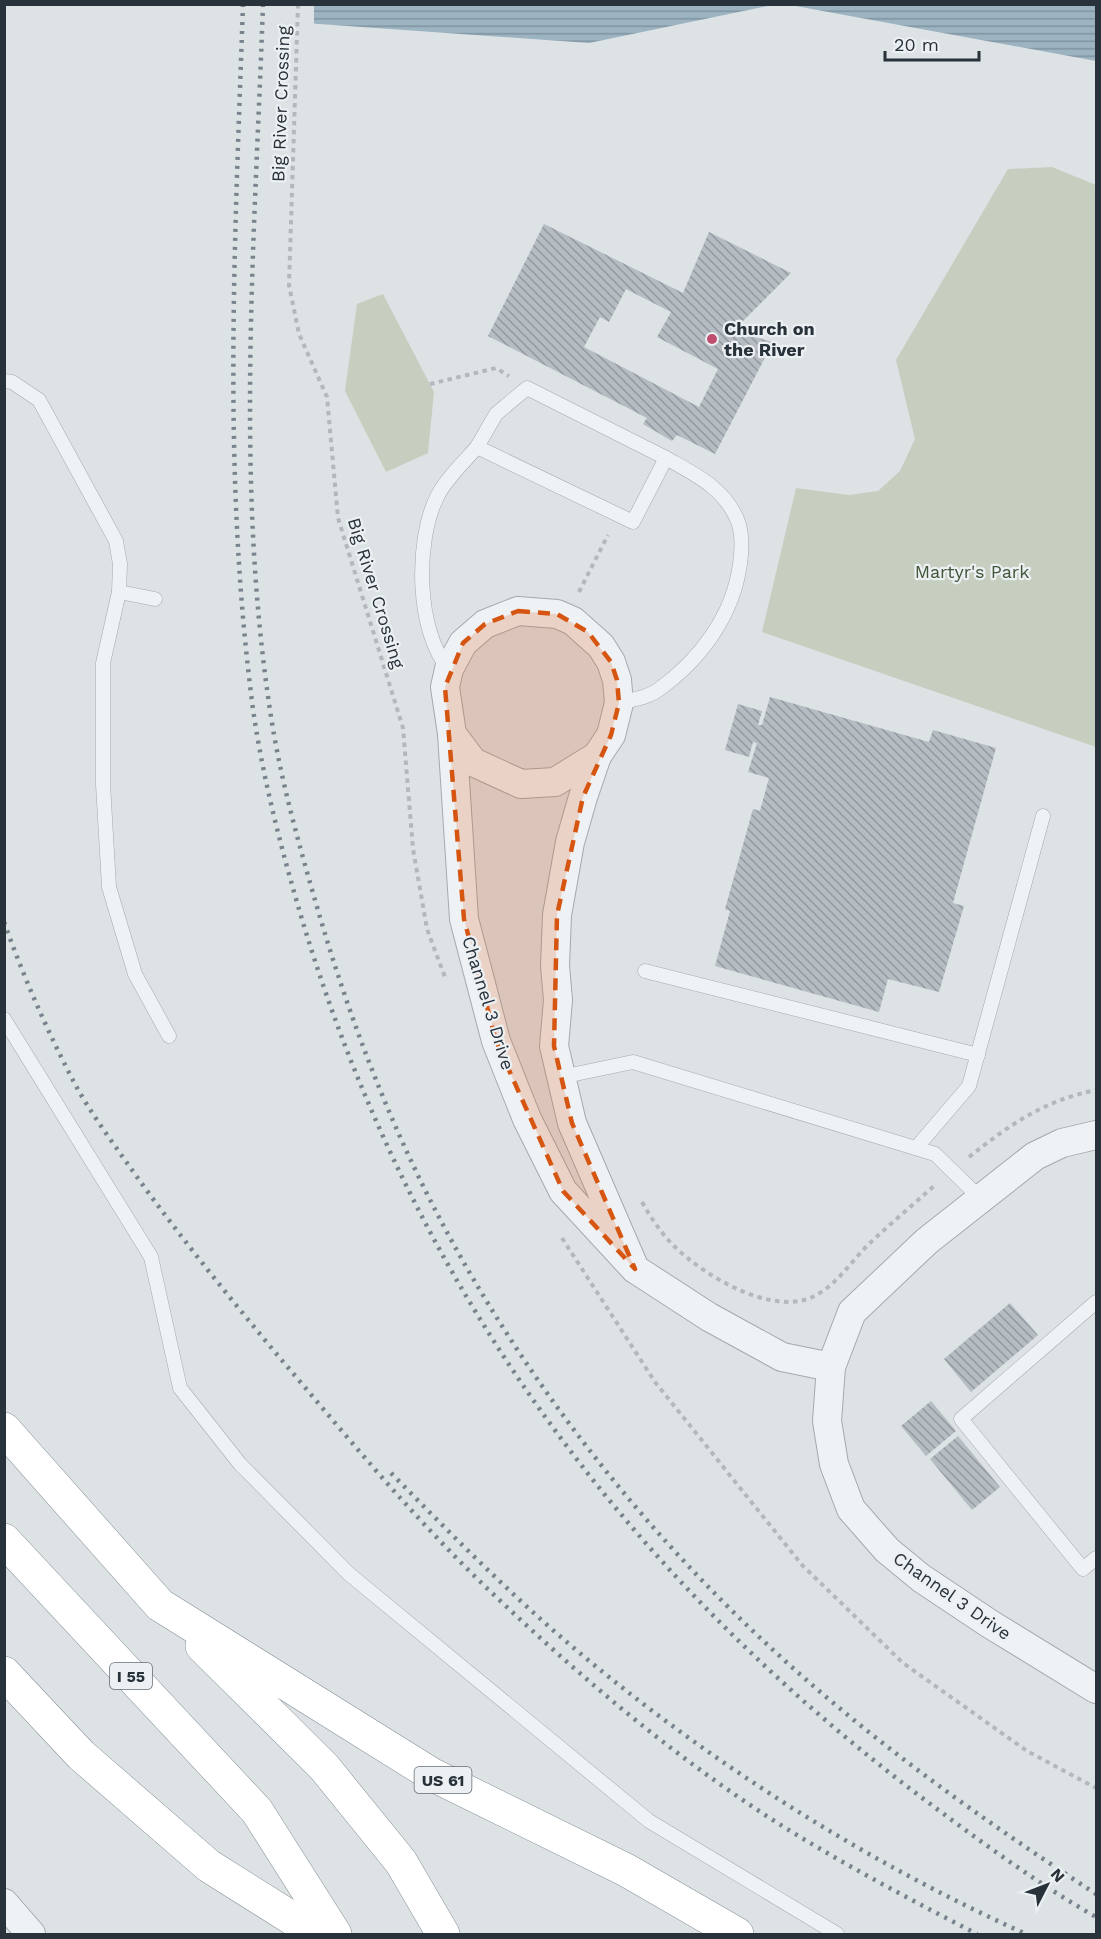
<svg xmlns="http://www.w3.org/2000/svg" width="1101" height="1939" font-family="'Work Sans',sans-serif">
  <defs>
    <pattern id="water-rules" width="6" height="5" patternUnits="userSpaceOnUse" patternTransform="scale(1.5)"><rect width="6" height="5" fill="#9cb4c2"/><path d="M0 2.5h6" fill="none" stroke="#7f939f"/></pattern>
    <pattern id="building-back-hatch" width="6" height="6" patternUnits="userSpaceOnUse" patternTransform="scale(1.5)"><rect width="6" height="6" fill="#b5bcc2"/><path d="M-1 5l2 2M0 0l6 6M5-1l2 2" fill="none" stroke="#93999f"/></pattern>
  </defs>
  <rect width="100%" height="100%" fill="#dde2e5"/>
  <g fill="#c6cebf">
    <polygon points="1052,167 1096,185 1096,747 762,632 796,488 849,495 878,491 900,471 915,439 896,360 1008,169"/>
    <polygon points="383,294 434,392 428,453 386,472 345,391 357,304"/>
  </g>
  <g fill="url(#water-rules)">
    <polygon points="254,5 773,5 589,43 305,23"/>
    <polygon points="790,5 1096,5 1096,61"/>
  </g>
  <polygon fill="#dde2e5" points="251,4 314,5 314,27 304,26"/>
  <g fill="url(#building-back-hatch)" fill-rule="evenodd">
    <path d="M 544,224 L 683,293 L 709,232 L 791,273 L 733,331 L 773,342 L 715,454 L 677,435 L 672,441 L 643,424 L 647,418 L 488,336 ZM 626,289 L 671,312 L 657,337 L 718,369 L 699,407 L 584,347 L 600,317 L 609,322 Z"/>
    <polygon points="770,697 929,742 933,730 996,748 953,903 964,906 939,992 888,979 879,1012 715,966 730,911 725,909 753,809 760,811 769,778 748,772 757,743 753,742 749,757 725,750 738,704 762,711 758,725 762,725"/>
    <polygon points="1010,1303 1038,1335 971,1392 944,1359"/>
    <polygon points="931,1401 956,1431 926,1456 901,1426"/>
    <polygon points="958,1436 1000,1487 972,1510 930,1459"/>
  </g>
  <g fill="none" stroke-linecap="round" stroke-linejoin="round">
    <g stroke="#a3aaae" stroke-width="15">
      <g id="lane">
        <polyline points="4,381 12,382 39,400 116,541 120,564 119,592 103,663 103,784 109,887 135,974 169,1036"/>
        <polyline points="477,447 496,414 527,388 666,458"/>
        <polyline points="119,592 155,599"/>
        <path d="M 449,669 C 416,632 415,541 437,497 C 444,481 465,461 477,447 L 633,522 L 666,458 C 694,474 723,487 737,519 C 743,533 742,550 740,564 C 733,616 700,660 658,690 C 647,698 631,700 619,703"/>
        <polyline points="645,971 978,1055"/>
        <polyline points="4,1019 151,1257 180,1388 240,1464 349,1574 649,1821 837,1934"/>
        <polyline points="561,1077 633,1062 935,1154 981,1199"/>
        <polyline points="916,1148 969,1086 1043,816"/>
        <polyline points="1096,1302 961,1419 1083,1569 1096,1558"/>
      </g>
    </g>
    <g stroke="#a3aaae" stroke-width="30">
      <g id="street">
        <polyline points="452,734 473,762 521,784 555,782 597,756"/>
        <polyline points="1096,1135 1062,1143 1035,1156 927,1241 852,1312 831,1367 827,1421 834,1464 851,1509 887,1550 921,1578 990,1624 1096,1689"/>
        <polyline points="635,1269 572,1123 554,1046 558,1000 555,966 557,915 570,842 583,797 597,756 611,735 619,703 617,680 611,662 601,646 573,621 557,614 518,611 485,624 463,643 449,669 445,687 452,734 464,919 496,1041 527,1119 563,1191 635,1269 709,1317 782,1357 831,1367"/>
        <polyline points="4,1903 31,1934"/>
      </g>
    </g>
    <g stroke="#86919a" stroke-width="34">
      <g id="highway">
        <polyline points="4,1429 160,1605 431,1774 626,1870 737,1934"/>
        <polyline points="4,1540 257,1811 335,1934"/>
        <polyline points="202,1646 324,1767 401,1862 443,1934"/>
        <polyline points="4,1673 81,1755 209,1866 317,1934"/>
      </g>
    </g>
    <g stroke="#b3b8bc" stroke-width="4" stroke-dasharray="4.5 4.5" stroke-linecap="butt">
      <polyline points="298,4 289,285 299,334 327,397 338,518 403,728 413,849 427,929 446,980"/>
      <polyline points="430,384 496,368 509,376"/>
      <polyline points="579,592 608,535"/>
      <path d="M 969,1157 C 1011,1124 1043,1101 1096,1090"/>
      <path d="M 642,1202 C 651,1218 661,1233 674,1246 C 704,1276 777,1320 818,1294 C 839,1282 853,1259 870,1243 C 891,1223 914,1204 935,1185"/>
      <polyline points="562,1238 655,1382 802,1565 903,1663 1027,1751 1096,1788"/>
    </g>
    <use href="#lane" stroke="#eff2f4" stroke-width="14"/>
    <use href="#street" stroke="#eff2f4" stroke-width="28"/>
    <use href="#highway" stroke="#fff" stroke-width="33"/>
    <g stroke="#78848d" stroke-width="4.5" stroke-dasharray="3 6" stroke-linecap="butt">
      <path d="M 243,4 C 235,239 222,475 253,709 C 263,779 281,848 301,916 C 409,1279 619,1569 921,1797 C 977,1839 1035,1882 1096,1917"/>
      <path d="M 263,4 C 255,237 235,479 270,710 C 279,772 296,834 313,893 C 345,1006 386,1117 441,1221 C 525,1380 640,1527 771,1648 C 871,1741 983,1820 1096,1894"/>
      <path d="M 4,922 C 24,978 48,1033 76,1086 C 92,1115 113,1143 132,1170 C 177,1233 225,1292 274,1351 C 344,1433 413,1518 491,1592 C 579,1676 673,1756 776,1822 C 841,1863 909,1899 977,1934"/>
      <path d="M 391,1473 C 444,1527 497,1581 554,1631 C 693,1752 859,1859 1026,1934"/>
    </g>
  </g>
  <path fill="#d55511" fill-opacity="0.2" stroke="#d55511" stroke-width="4.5" stroke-dasharray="12 8" stroke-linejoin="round" d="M 518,611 L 557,614 L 588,632 L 611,662 L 617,680 L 619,703 L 611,735 L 583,797 L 557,915 L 554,1046 L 572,1123 L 635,1269 L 563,1191 L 496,1041 L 464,919 L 445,687 L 463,643 L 485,624 Z"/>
  <circle fill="#bf4e71" stroke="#ecf0f3" stroke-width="2" cx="712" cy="339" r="6"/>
  <g text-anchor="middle" stroke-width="4.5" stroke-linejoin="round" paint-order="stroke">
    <g fill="#ecf0f3" stroke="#636b72" stroke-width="1.5">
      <rect x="110" y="1663" width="42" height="26" rx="4.5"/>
      <rect x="414.5" y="1767" width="57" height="26" rx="4.5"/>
    </g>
    <g font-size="16" font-weight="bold" fill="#28323a">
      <text x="131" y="1682">I 55</text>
      <text x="443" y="1786">US 61</text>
    </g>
    <g font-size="18" fill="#28323a" stroke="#ecf0f3">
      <text transform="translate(281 104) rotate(-88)" y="6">Big River Crossing</text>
      <text transform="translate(376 593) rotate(73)" y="6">Big River Crossing</text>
      <text transform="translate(488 1003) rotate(73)" y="6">Channel 3 Drive</text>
      <text transform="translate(952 1596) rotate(35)" y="6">Channel 3 Drive</text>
    </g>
    <g font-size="18" font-weight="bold" fill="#28323a" stroke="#ecf0f3" text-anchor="start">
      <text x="724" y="335">Church on<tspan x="724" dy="21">the River</tspan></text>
    </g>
    <g font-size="18" fill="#415537" stroke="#ecf0f3">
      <text x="972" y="578">Martyr's Park</text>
    </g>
  </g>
  <rect width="1101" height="1939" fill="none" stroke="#28323a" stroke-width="12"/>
  <g transform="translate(1047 1885) rotate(48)" stroke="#ecf0f3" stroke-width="4.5" paint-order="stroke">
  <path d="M0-4.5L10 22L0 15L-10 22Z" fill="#28323a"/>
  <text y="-9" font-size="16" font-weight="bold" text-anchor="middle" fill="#28323a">N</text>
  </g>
  <path d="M885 51v9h94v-9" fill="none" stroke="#28323a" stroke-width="3"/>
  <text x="894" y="51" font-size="18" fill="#28323a" stroke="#ecf0f3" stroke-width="4.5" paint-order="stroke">20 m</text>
</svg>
